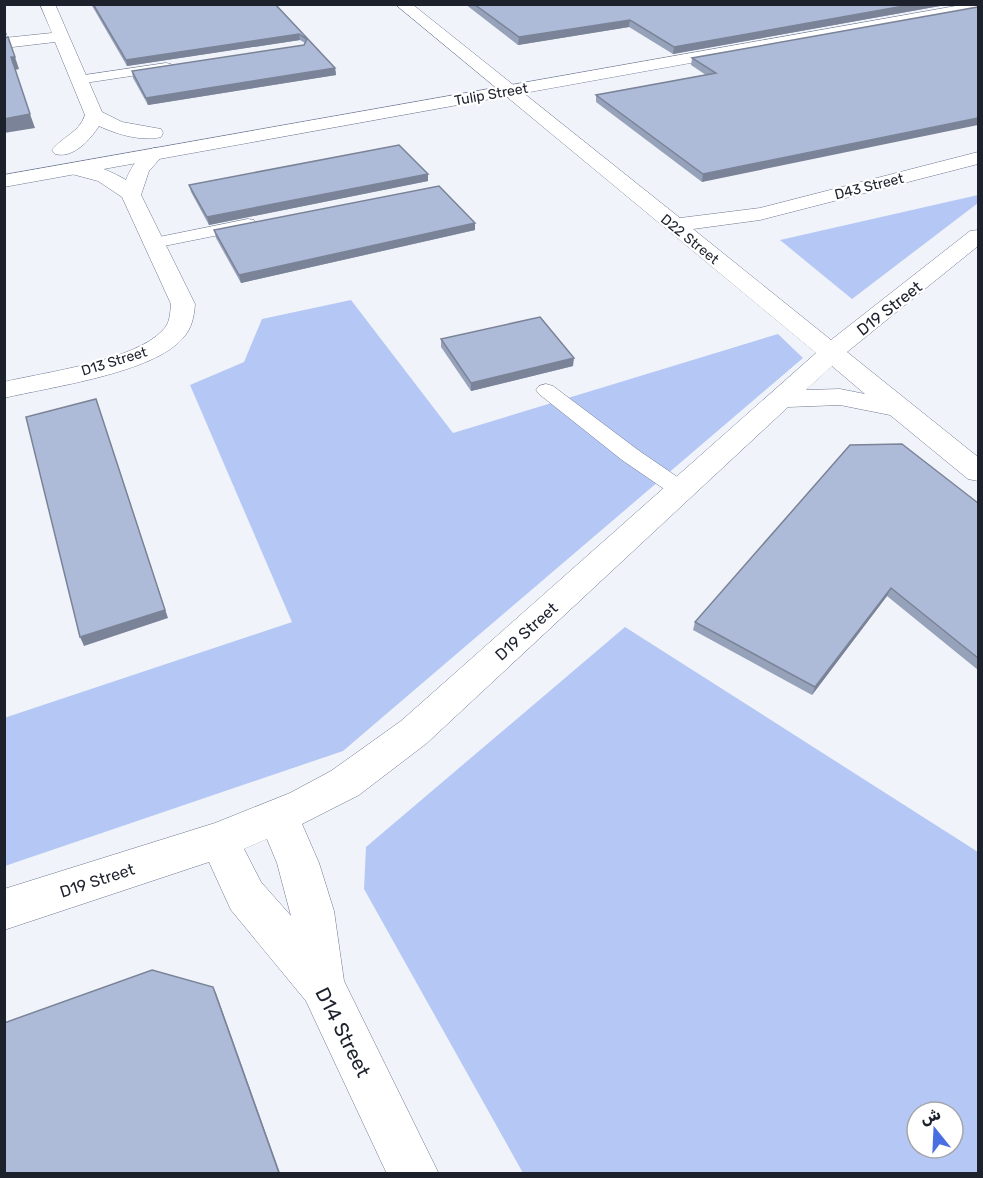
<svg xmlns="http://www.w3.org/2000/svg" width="983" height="1178" font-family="Rubik,'Noto Naskh Arabic',sans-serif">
  <rect width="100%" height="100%" fill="#f0f3f9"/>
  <g fill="#b5c8f5" fill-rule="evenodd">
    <polygon points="978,195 978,203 852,299 780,240"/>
    <polygon points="351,300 453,433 778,334 803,358 343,751 5,866 4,718 292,622 190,385 244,362 262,319"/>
    <path d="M 625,627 L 978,852 L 978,1173 L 523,1173 L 364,889 L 366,847 ZM 917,1112 L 953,1112 L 953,1148 L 917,1148 Z"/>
  </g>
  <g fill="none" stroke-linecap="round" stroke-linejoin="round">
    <g stroke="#6c7892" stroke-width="1">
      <g id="service">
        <polygon points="166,63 171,64 172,67 171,70 78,84 71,80 78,76"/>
        <polygon points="248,219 254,220 256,224 254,228 154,248 148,247 145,243 148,239 154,238"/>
        <polygon points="546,384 553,386 638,450 689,485 693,490 689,495 681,498 673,495 622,460 539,394 536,390 539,386"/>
      </g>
    </g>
    <g stroke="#6c7892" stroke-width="1">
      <g id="minor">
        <path d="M 40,4 L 55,4 L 102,112 L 122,122 L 161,129 L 163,133 L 161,137 C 142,142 116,134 99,126 C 90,140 73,159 55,154 L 52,150 C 63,136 79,133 85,115 L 55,42 L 4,48 L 4,38 L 52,33 Z"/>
        <path d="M 395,4 L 412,4 L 680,218 L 760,208 L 978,152 L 978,164 L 760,220 L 693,229 L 831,340 L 970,231 L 978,230 L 978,246 L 847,352 L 978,457 L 978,481 L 968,479 L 890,415 L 840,405 L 788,407 L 427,743 L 359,795 L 302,824 L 319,863 L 334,911 L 344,981 L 439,1174 L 387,1174 L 306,1001 L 231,910 L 209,862 L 4,930 L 4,889 L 215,823 L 290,793 L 331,771 L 401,721 L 816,353 ZM 832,366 L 865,394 L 840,389 L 806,390 ZM 267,839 L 277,863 L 291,916 L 261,882 L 244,849 Z"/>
        <path d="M 154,148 L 161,150 L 164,154 L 149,171 L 141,195 L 195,304 C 194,317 192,328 183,338 C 154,373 50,387 4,398 L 4,382 C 45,372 135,361 163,330 C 170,323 170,314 171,304 L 122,197 L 98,181 L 68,173 L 65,169 L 68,165 C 86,160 111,171 126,180 C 131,167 140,152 154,148 Z"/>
      </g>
    </g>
    <g stroke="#6c7892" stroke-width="1">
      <polygon id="tertiary" points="967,4 978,4 978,11 4,187 4,175"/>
    </g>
    <use href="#service" fill="#fff" fill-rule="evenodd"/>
    <use href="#minor" fill="#fff" fill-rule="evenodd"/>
    <use href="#tertiary" fill="#fff" fill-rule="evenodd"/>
  </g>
  <g fill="#96a1ba">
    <polygon points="91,4 275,4 335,68 336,75 148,105 133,78 132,71 304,45 305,43 300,40 127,66"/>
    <polygon points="465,4 951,4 673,54 629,27 518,45"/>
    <polygon points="978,7 702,182 596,102 596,95 706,75 691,65 692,58"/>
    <polygon points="428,174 428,181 209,225 191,192 189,185"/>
    <polygon points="475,223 475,230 241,283 216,238 214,230"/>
    <polygon points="441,339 573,366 471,391 441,347"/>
    <polygon points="978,503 978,670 887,596 812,695 693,630 695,622"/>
  </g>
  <g fill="#7a8397">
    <polygon points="915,4 951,4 673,54 674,47"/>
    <polygon points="630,20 629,27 518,45 519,37"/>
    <polygon points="4,26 7,35 4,36"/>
    <polygon points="299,34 300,40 127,66 126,60"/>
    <polygon points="11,57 15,57 19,69 15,70"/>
    <polygon points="335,68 336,75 148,105 146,98"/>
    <polygon points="30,114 35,128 4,133 4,119"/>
    <polygon points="978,118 978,125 702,182 703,174"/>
    <polygon points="428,174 428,181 209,225 207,217"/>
    <polygon points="475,223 475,230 241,283 239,275"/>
    <polygon points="574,358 573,366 471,391 471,383"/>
    <polygon points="96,399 168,618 84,646 80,637"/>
    <polygon points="891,588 887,596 812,695 815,687"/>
    <polygon points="213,987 216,993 280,1173 279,1173"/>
  </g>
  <g fill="#aebbd8" stroke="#7a8397" stroke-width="1.5">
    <polygon points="93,4 275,4 335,68 146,98 132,71 304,45 307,39 299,34 126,60"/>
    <polygon points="474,4 915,4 674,47 630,20 519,37"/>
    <polygon points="978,7 978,118 703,174 596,95 716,73 692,58"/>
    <polygon points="8,37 15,57 11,57 30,114 4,119 4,38"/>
    <polygon points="399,145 428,174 207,217 189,185"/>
    <polygon points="439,186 475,223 239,275 214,230"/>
    <polygon points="540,317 574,358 471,383 441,339"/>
    <polygon points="96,399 165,610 80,637 26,417"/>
    <polygon points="902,444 978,503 978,658 891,588 815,687 695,622 850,445"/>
    <polygon points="152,970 213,987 279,1173 4,1173 4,1023"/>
  </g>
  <g text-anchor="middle" stroke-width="4.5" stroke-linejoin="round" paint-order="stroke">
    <g font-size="14" fill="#1c212c" stroke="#fff">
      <text transform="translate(491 94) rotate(-10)" y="5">Tulip Street</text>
      <text transform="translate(869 186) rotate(-14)" y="5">D43 Street</text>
      <text transform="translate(690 239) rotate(39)" y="5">D22 Street</text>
      <text transform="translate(114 361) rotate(-17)" y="5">D13 Street</text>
    </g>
    <g font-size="16" fill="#1c212c" stroke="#fff">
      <text transform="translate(889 308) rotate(-38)" y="6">D19 Street</text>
      <text transform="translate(526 631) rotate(-42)" y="6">D19 Street</text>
      <text transform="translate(97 880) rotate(-18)" y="6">D19 Street</text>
    </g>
    <g font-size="20" fill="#1c212c" stroke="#fff">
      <text transform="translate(343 1032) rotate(63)" y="7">D14 Street</text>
    </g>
  </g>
  <rect width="983" height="1178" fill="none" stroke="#1c212c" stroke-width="12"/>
  <g transform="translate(935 1130) rotate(342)"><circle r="28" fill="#ffffff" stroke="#a4a6ab" stroke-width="1.5"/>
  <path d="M0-4.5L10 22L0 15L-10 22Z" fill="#486ee1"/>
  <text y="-9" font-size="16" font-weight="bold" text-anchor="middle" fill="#1c212c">ش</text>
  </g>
</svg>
